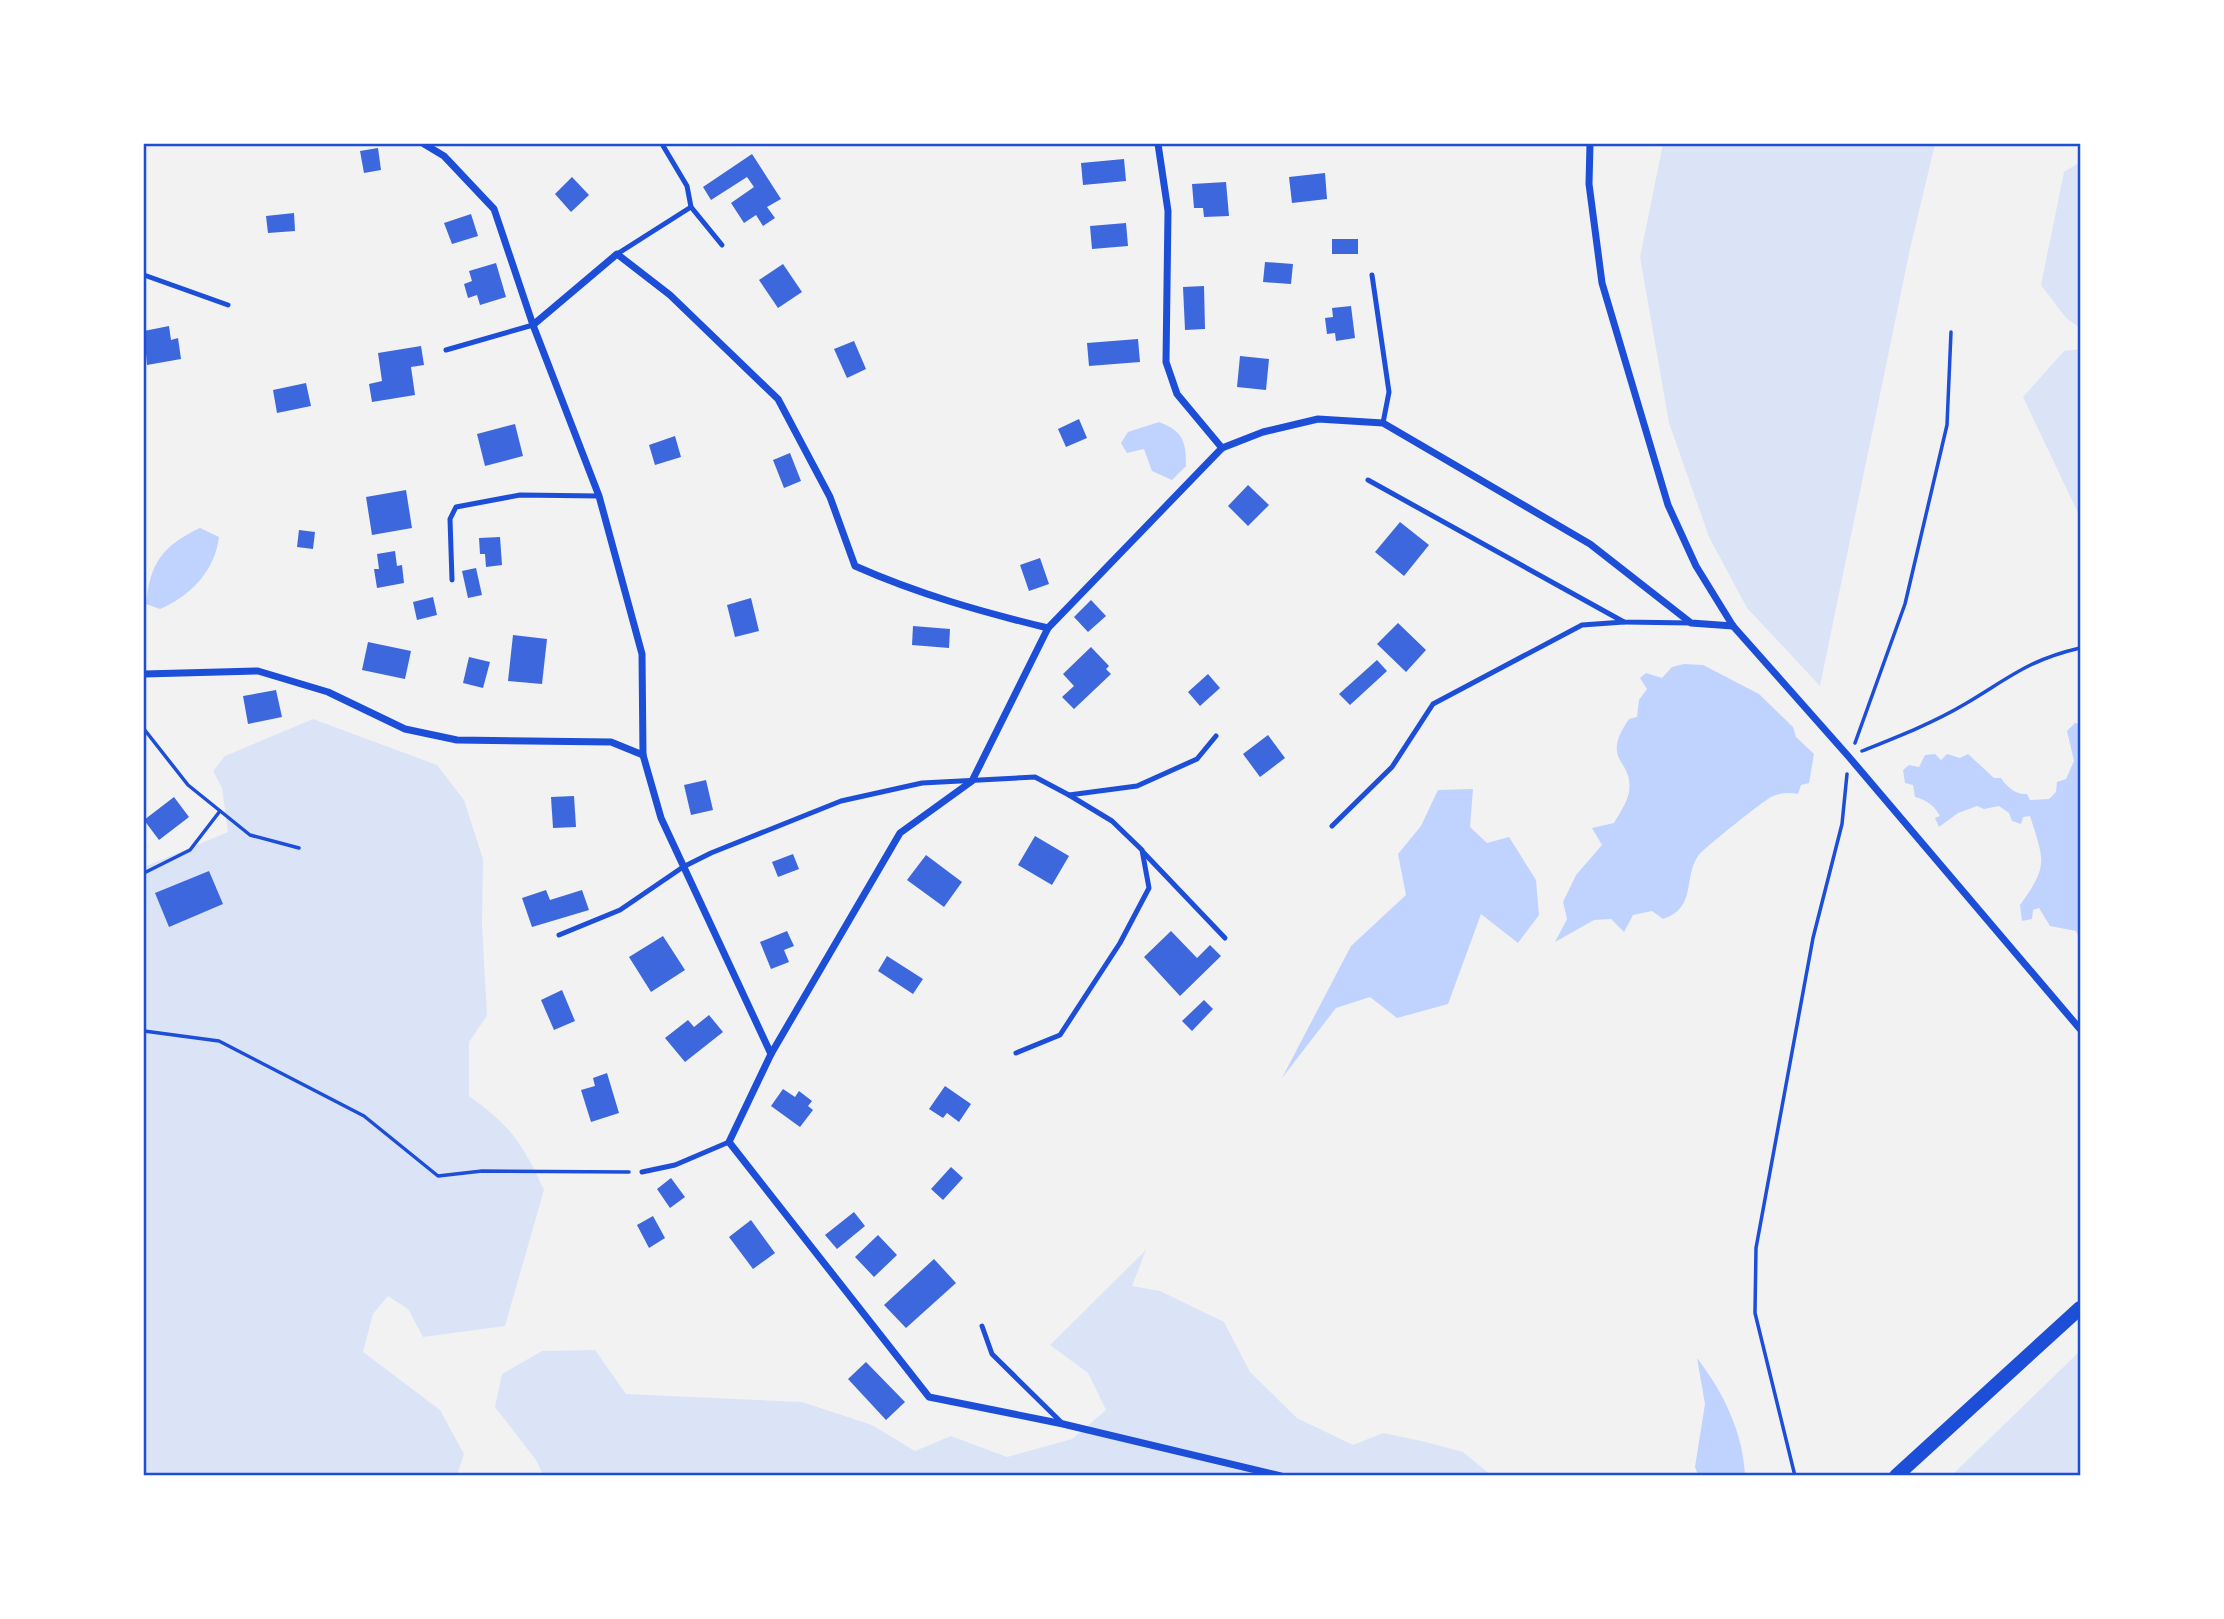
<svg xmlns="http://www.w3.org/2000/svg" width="2224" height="1619" font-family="'Golos Text',sans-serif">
  <rect width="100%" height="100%" fill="#f2f2f2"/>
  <g fill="#dbe4f7">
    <polygon points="1663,144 1935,144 1910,249 1820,686 1747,608 1709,537 1669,423 1640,257"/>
    <polygon points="2080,162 2080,328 2066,318 2041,285 2064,172"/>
    <polygon points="2080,349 2080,517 2023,397 2064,351"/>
    <path d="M 313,719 L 437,765 L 464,800 L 483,859 L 482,925 L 487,1016 L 469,1042 L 469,1096 C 512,1127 522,1143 544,1190 L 505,1326 L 423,1337 L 408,1309 L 388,1296 L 373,1314 L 363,1352 L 440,1410 L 464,1454 L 457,1475 L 144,1476 L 144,867 L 228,832 L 222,788 L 213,771 L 225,756 Z"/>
    <polygon points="1146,1250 1132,1286 1160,1291 1224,1322 1250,1372 1297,1418 1353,1445 1383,1433 1422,1441 1463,1452 1491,1475 543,1475 536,1460 495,1407 502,1374 542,1351 595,1350 626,1394 802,1402 872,1425 915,1451 951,1436 1007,1457 1072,1439 1106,1410 1088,1373 1050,1345"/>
    <polygon points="2080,1351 2080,1475 1952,1475"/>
  </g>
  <g fill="#bfd3fe">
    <path d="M 1159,422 C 1183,431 1186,441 1186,466 L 1172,480 L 1152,471 L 1144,449 L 1127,453 L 1121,443 L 1128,432 Z"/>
    <path d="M 200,528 L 219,537 C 215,571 190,596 160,609 L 146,604 C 150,563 162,546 200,528 Z"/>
    <path d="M 1684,664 L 1703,665 L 1759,694 L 1793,727 L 1796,737 L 1814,754 L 1809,783 L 1801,785 L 1798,794 C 1789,792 1780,793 1771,797 C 1762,802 1704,848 1698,856 C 1683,878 1697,908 1663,919 L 1652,911 L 1633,915 L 1624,932 L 1611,919 L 1594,920 L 1555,942 L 1567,919 L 1563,902 L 1576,875 L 1602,845 L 1592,828 L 1614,823 C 1619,814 1627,803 1629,792 C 1634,758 1599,763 1629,719 L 1637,717 L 1639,700 L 1647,689 L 1640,678 L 1646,673 L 1662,678 L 1672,667 Z"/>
    <path d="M 2075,723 L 2080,724 L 2080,940 L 2076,931 L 2050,926 L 2039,908 L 2033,910 L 2032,919 L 2022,921 L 2020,905 C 2049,865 2044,861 2030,816 L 2023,817 L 2021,824 L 2012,821 L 2009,813 L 1999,806 L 1984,809 L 1977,806 L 1958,813 L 1939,827 L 1935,818 L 1940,816 C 1935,806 1925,799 1915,797 L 1913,785 L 1905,783 L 1903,770 L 1909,765 L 1919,767 L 1925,755 L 1935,754 L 1941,760 L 1947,754 L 1960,758 L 1968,754 L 1994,778 L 2001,778 C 2007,787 2016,795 2027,794 L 2030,800 L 2049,799 L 2056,792 L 2057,782 L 2066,779 L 2074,761 L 2067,731 Z"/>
    <polygon points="1473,789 1470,827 1487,843 1509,837 1536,880 1539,915 1518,943 1481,914 1448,1004 1397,1018 1370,997 1336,1008 1282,1078 1351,946 1406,895 1398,854 1421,826 1438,790"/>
    <path d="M 1697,1358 C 1723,1392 1743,1432 1745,1475 L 1698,1475 L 1695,1467 L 1705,1404 Z"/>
  </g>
  <g fill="#3d67dc">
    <polygon points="378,148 381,170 364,173 360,151"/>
    <polygon points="752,154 781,199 767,207 775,218 763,226 756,215 744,223 731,203 754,187 747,177 711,200 703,187"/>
    <polygon points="1124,159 1126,181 1083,185 1081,163"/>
    <polygon points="1325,173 1327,199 1292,203 1289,177"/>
    <polygon points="572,177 589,195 571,212 555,194"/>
    <polygon points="1226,182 1229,216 1204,217 1203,208 1194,208 1192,184"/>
    <polygon points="294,213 295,231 268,233 266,216"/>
    <polygon points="471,214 478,236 452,244 444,223"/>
    <polygon points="1126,223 1128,246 1092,249 1090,226"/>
    <rect x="1332" y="239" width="26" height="15"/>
    <polygon points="1265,262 1293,264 1291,284 1263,282"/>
    <polygon points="496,263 506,297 480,305 477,295 468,298 464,284 472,281 469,271"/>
    <polygon points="783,264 802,292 778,308 759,280"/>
    <polygon points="1204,286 1205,329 1185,330 1183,287"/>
    <polygon points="1351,306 1355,338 1336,341 1335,333 1327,334 1325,318 1333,317 1332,308"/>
    <polygon points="169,326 171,340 178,338 181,359 147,365 144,331"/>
    <polygon points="1138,339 1140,362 1089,366 1087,343"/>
    <polygon points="854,341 866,369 847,378 834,349"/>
    <polygon points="421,346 424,365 411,367 415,395 372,402 369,384 382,381 378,353"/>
    <polygon points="1240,356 1269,359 1266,390 1237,387"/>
    <polygon points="306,383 311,406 277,413 273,390"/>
    <polygon points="1079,419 1087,438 1066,447 1058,429"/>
    <polygon points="515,424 523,456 485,466 477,434"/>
    <polygon points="675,436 681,457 655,465 649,445"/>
    <polygon points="790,453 801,481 784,488 773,460"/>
    <polygon points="1248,485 1269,505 1248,526 1228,506"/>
    <polygon points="406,490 412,528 372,535 366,497"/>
    <polygon points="1400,522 1429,545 1404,576 1375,552"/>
    <polygon points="299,530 315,532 313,549 297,547"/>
    <polygon points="500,537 502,565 486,567 485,554 480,554 479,538"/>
    <polygon points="395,551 397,566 402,565 404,583 377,588 374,569 379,569 377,554"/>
    <polygon points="1040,558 1049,584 1029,591 1020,565"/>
    <polygon points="476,568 482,595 468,598 462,571"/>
    <polygon points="433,597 437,615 417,620 413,602"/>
    <polygon points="751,598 759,631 735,637 727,605"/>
    <polygon points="1091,600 1106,616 1088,632 1074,617"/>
    <polygon points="1398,623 1426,650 1406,672 1377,644"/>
    <polygon points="913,626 950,629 949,648 912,645"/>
    <polygon points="513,635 547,639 542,684 508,681"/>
    <polygon points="368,642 411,651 405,679 362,670"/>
    <polygon points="1091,647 1109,666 1106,669 1111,674 1074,709 1062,697 1074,686 1063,674"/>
    <polygon points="469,657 490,662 483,688 463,683"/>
    <polygon points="1377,660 1387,671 1350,705 1339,694"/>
    <polygon points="1208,674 1220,688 1200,706 1188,692"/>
    <polygon points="276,690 282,717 248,724 243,696"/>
    <polygon points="1268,735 1285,758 1260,777 1243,754"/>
    <polygon points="706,780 713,810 691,815 684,785"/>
    <polygon points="574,796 576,827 553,828 551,797"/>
    <polygon points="174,797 189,817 159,840 144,820"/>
    <polygon points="1035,836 1069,856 1052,885 1018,865"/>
    <polygon points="793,854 799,869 778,877 772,862"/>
    <polygon points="926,855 962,882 944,907 907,880"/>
    <polygon points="209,871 223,904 169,927 155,893"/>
    <polygon points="546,890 550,900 582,890 589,910 532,927 522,898"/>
    <polygon points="787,931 794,946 784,950 789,962 771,969 760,942"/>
    <polygon points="1171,931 1197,958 1210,945 1221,956 1180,996 1144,957"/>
    <polygon points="663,936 685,970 651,992 629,957"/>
    <polygon points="887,956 923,979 913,994 878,971"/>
    <polygon points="562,990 575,1021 554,1030 541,1000"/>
    <polygon points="1204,1000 1213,1009 1192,1031 1182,1021"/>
    <polygon points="709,1015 723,1032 685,1062 665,1038 688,1020 694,1027"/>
    <polygon points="607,1073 619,1113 591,1122 581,1090 595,1086 593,1078"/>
    <polygon points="945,1086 971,1104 959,1122 947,1113 943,1118 929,1109"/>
    <polygon points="783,1089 795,1097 799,1091 812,1101 808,1106 813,1110 800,1127 771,1106"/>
    <polygon points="951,1167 963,1178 943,1200 931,1189"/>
    <polygon points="671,1178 685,1197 670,1208 657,1189"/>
    <polygon points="854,1212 865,1226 837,1249 825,1235"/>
    <polygon points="653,1216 665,1238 649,1248 637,1225"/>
    <polygon points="751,1220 775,1253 753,1269 729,1237"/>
    <polygon points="878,1235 897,1255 874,1277 855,1257"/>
    <polygon points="934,1259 956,1283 906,1328 884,1305"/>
    <polygon points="866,1362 905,1402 886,1420 848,1379"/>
  </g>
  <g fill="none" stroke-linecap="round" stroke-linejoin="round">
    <g stroke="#1d4ed8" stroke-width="3.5">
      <polyline points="144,729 188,785 250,835 299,848"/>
      <polyline points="1855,743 1905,604 1947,425 1951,332"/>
      <path d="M 1862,751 C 1897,737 1933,723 1965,704 C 2009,678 2028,660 2080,648"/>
      <polyline points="144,873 190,850 220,811"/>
      <polyline points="144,1031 219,1041 364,1116 438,1176 482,1171 629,1172"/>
      <polyline points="1795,1476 1755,1313 1756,1248 1813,938 1842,824 1847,774"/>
    </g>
    <g stroke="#1d4ed8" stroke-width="5">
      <polyline points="662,144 687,186 691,207 722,245"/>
      <polyline points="617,254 691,207"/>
      <polyline points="144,275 228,305"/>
      <polyline points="1372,275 1389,392 1383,423"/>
      <polyline points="446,350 533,325"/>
      <polyline points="1368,480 1624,622 1691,623"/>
      <polyline points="452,580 450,519 456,507 520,495 599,496"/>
      <polyline points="1332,826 1392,767 1433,704 1582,625 1624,622"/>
      <polyline points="1143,852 1225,938"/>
      <polyline points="559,935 620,910 683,867 711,853 841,801 922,783 1035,777 1069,795 1137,786 1197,759 1216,736"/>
      <polyline points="1016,1053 1060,1035 1120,943 1149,888 1142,850 1112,821 1069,795"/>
      <polyline points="642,1172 675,1165 729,1142"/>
      <polyline points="982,1326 992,1354 1063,1424"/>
    </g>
    <g stroke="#1d4ed8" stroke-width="7">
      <polyline points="424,144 444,156 494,209 533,325 599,496 642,654 643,755 661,818 771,1054 729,1142 929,1397 1063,1424 1281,1476"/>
      <polyline points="1158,144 1168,211 1166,362 1177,394 1222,448"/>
      <polyline points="1590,144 1589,184 1602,283 1668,505 1696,566 1733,626 1849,757 2080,1029"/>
      <path d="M 533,325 L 617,254 L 670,295 L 778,399 L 830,497 L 855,566 C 918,594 982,612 1048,628"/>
      <polyline points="144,674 258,671 328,692 405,729 457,740 611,742 643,755"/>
      <polyline points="771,1054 900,833 972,781 1048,628 1222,448 1263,432 1318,419 1383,423 1590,544 1691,623 1733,626"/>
    </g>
    <polyline stroke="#1d4ed8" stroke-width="14" points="1896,1476 2080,1308"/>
  </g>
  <rect width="2224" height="1619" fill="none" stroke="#ffffff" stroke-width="290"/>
  <rect x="145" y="145" width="1934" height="1329" fill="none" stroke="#1d4ed8" stroke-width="2.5"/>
</svg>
